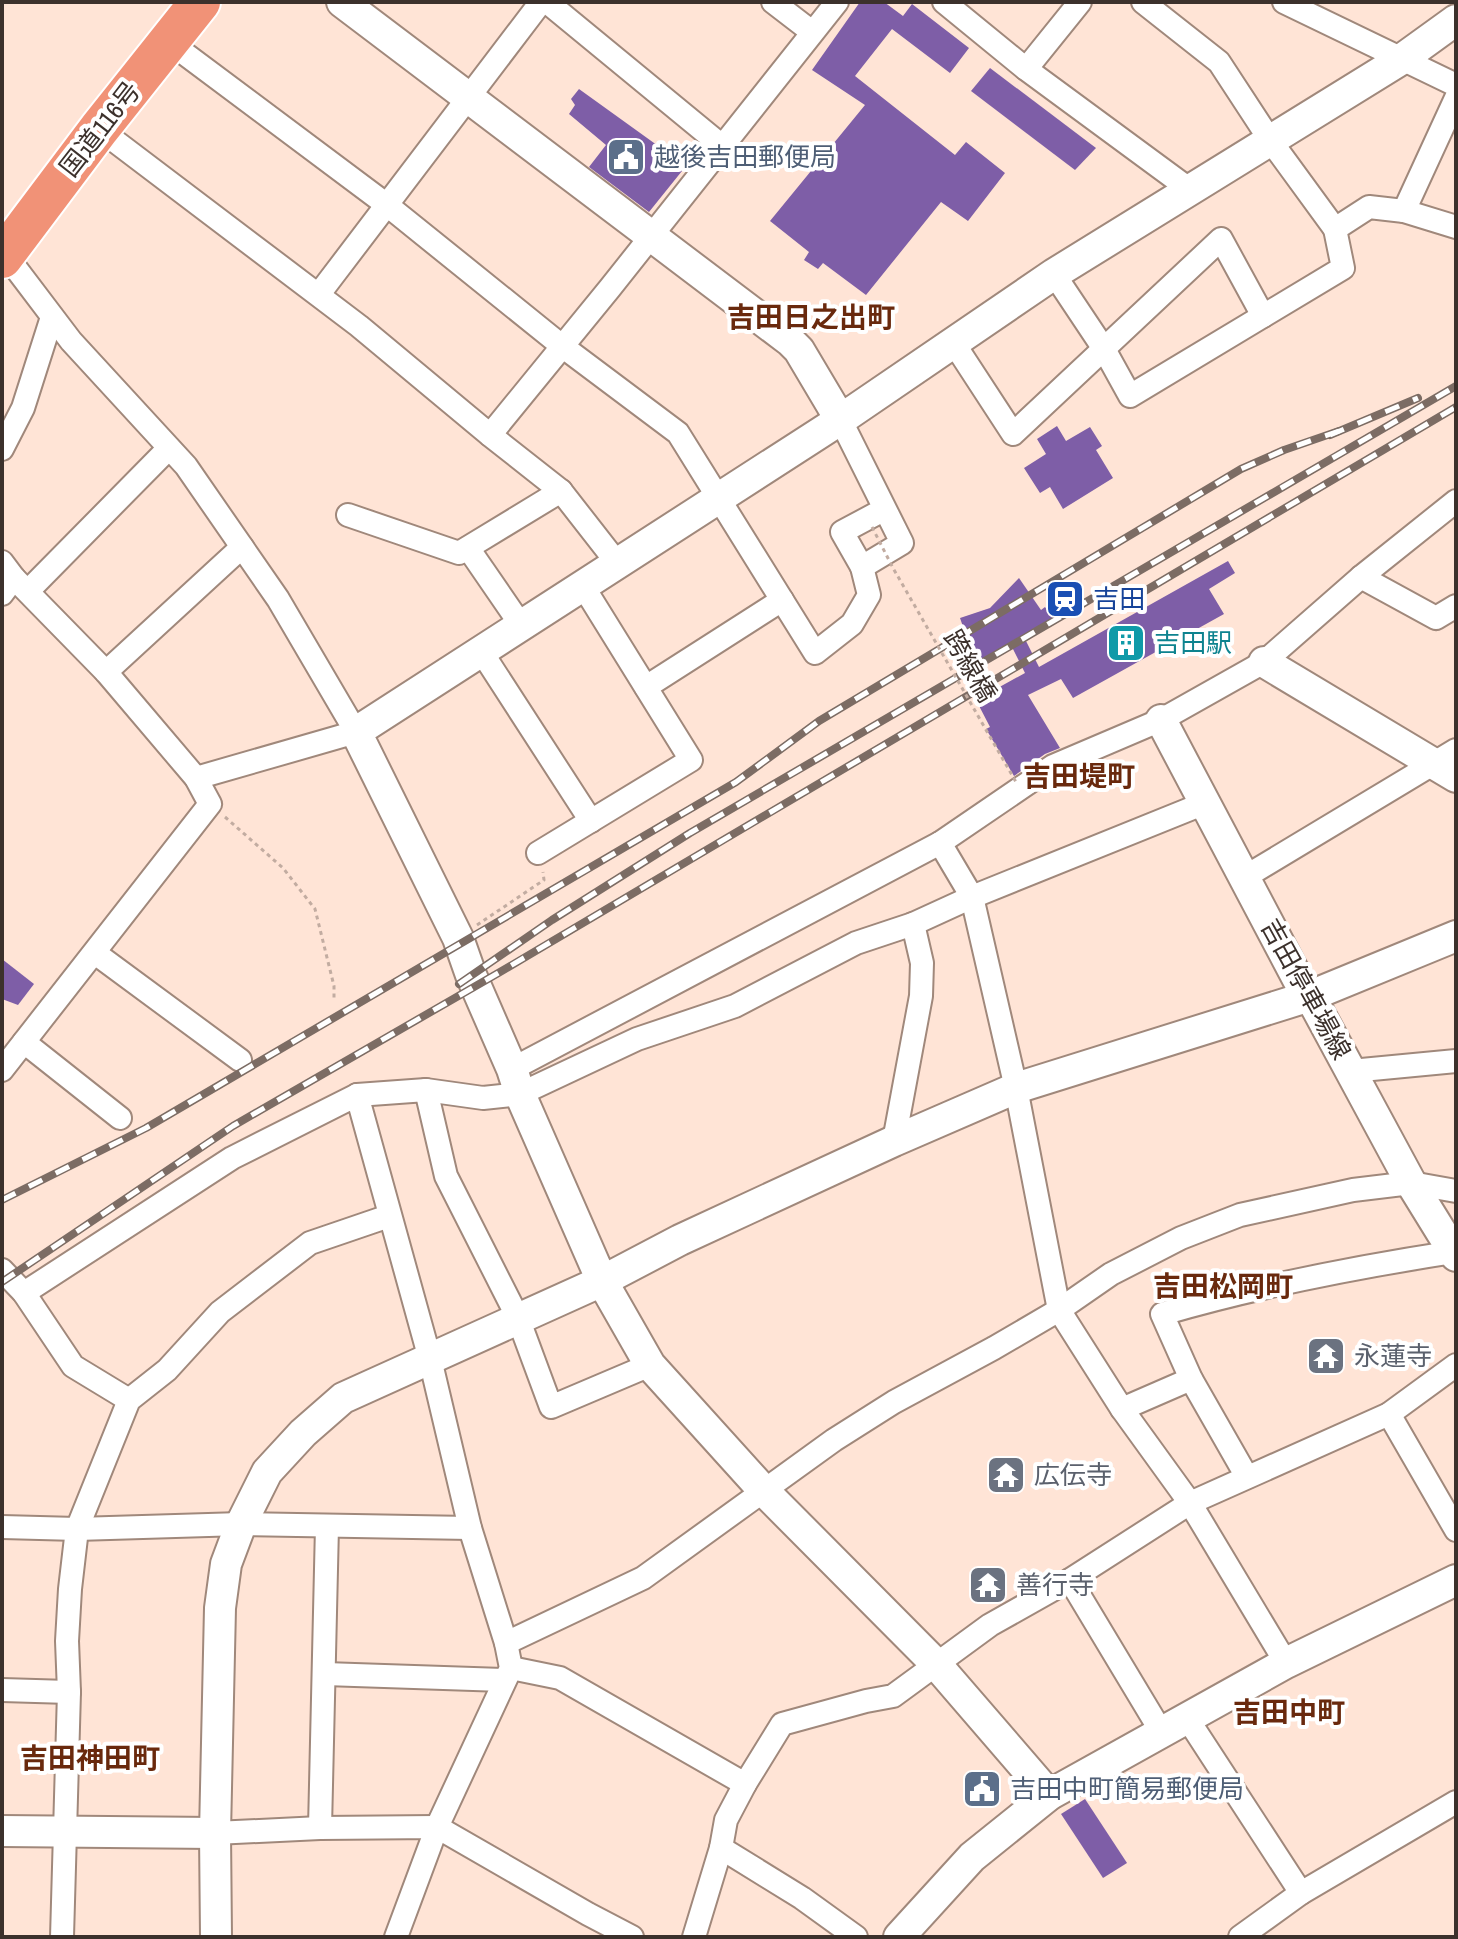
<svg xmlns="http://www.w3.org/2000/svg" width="1458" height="1939" font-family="'Archivo Narrow','Noto Sans JP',sans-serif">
  <rect width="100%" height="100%" fill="#ffe4d6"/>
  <g fill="#7e5ea7">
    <polygon points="860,2 884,2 903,16 912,4 969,48 950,73 892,29 855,76 955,155 966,142 1005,173 968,221 941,202 866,295 823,263 818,269 804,260 809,252 770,221 865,105 812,70"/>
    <polygon points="990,68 1096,148 1075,170 971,91"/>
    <polygon points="579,89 686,166 649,212 589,167 606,145 569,114 575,105 571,99"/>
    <polygon points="1057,426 1066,441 1090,427 1102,446 1096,450 1113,478 1063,509 1050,487 1040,493 1024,468 1046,454 1037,439"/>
    <polygon points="1228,561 1235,573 1209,589 1224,614 1073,698 1061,679 1028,695 1060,748 1045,754 1014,776 986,729 990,727 976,700 1025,673 1012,647 961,675 952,658 970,647 960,618 990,608 1019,578 1041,610 1045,607 1054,620 1025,639 1039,667"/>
    <polygon points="2,959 34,984 18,1005 2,999"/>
    <polygon points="1085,1799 1127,1863 1103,1878 1061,1814"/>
  </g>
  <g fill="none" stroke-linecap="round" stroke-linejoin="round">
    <g stroke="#a0887b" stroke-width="26">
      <g id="street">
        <polyline points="547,2 722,146"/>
        <polyline points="773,2 812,32"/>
        <polyline points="944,2 1026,69 1189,189"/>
        <polyline points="1143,2 1219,62 1270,140 1335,229"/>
        <polyline points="1284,2 1456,85"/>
        <polyline points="169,42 387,205 562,346 678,433 815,653 852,624 869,595 862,567"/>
        <polyline points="1026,69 1080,2"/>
        <polyline points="99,129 359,326 490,435 561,491 618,564"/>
        <polyline points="1404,211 1456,98"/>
        <polyline points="5,254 71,341 186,466 278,599 356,732 196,778"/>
        <polyline points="1054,274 1104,349 1130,396 1343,268 1335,229 1369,207 1404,211 1456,227"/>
        <polyline points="319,294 541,2"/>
        <polyline points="953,342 1013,434 1221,239 1263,316"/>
        <polyline points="840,419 902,543 862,567 842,532 885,509"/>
        <polyline points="490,435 610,288 837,2"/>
        <polyline points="2,449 23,408 52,317"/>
        <polyline points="348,515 459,553 561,491"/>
        <polyline points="468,548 521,625"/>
        <polyline points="2,562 14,578 106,672 196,778 210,804 2,1070"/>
        <polyline points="1361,577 1436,618 1456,606"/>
        <polyline points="28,591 169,448"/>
        <polyline points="2,594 14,578"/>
        <polyline points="481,651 591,821"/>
        <polyline points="106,672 242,547"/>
        <polyline points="646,687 782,600"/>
        <polyline points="940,843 972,897 1016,1088 1059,1310 1122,1409 1190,1503 1286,1663"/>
        <polyline points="538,853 691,760 583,586"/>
        <polyline points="1245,877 1456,750"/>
        <polyline points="95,953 240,1060"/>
        <polyline points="24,1042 120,1118"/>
        <polyline points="512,1069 940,843 1053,766 1161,720 1264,662 1361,577 1456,501"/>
        <polyline points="1351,1071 1456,1061"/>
        <polyline points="426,1090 446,1176 518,1318 551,1407 650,1365"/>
        <polyline points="357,1095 426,1090 483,1098 520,1094 637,1039 735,1006 856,943 913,924 972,897 1205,803"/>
        <polyline points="894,1141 921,996 922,963 913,924"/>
        <polyline points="2,1270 24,1293 73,1366 129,1400"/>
        <polyline points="24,1293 232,1158 357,1095 430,1359 470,1528 506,1643 511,1668 437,1827 396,1937"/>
        <polyline points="1122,1409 1191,1379"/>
        <polyline points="1389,1414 1456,1530"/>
        <path d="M 1247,1477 L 1191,1379 L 1162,1314 C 1258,1286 1356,1267 1454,1252"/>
        <polyline points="2,1527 77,1529 241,1524 470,1528"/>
        <polyline points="1070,1580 1162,1733"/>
        <polyline points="506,1643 643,1578 834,1440 894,1402 994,1348 1059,1310 1111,1274 1181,1238 1240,1215 1353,1190 1411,1183 1456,1191"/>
        <polyline points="511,1668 560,1678 745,1784"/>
        <polyline points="325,1674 503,1680"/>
        <polyline points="2,1690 69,1692"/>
        <polyline points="1187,1718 1301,1893"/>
        <polyline points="320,1828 327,1526"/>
        <polyline points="215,1833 320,1828 437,1827 588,1914 632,1937"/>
        <polyline points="721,1848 802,1898 856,1937"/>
        <polyline points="62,1937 69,1692 67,1641 70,1589 77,1529 129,1400 167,1370 220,1312 310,1243 389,1216"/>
        <polyline points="694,1937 721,1848 726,1820 745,1784 782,1724 866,1701 893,1696 990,1625 1070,1580 1190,1503 1389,1414 1456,1365"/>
        <polyline points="1240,1937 1301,1893 1456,1802"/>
      </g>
    </g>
    <g stroke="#a0887b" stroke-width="34">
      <g id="secondary">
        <polyline points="342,2 790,341 799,350 840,419"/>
        <polyline points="1264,662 1456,777"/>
        <polyline points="1161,720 1302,987 1310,996 1411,1183 1456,1256"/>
        <polyline points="1049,1795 936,1664 764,1491 650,1365 602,1281 520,1094 512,1069 471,975 458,938 356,732 843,418 1054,274 1402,59 1456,20"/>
        <polyline points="2,1831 215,1833"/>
        <polyline points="216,1937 215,1833 220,1608 226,1564 241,1524 267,1472 303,1433 343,1398 602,1281 680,1240 894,1141 1016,1088 1310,996 1456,936"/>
        <polyline points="899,1937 972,1857 1049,1795 1286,1663 1456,1580"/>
      </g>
    </g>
    <g stroke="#fff" stroke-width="44">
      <polyline id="highway" points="2,258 99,129 200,2"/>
    </g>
    <g stroke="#c2aca1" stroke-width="3" stroke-dasharray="4 4" stroke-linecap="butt">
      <polyline points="225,817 283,868 315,909 334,986 334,998"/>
      <polyline points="477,925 544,880 543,872"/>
    </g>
    <use href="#street" stroke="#fff" stroke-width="22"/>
    <use href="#secondary" stroke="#fff" stroke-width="30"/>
    <use href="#highway" stroke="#f19277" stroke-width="40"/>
    <g stroke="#7c6c64" stroke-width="8">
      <g id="rail">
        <polyline points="1330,435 1418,398"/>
        <polyline points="459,984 552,920 690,833 1456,386"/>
        <polyline points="2,1200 146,1128 736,782 819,721 1241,469 1284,450 1339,431"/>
        <polyline points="2,1282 233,1126 500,972 1456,407"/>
      </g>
    </g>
    <use href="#rail" stroke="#fff" stroke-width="5" stroke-dasharray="15" stroke-linecap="butt"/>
    <polyline stroke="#c2aca1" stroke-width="3" stroke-dasharray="4 4" stroke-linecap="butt" points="872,527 893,568 1016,782"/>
  </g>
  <defs>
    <g id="civic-square" transform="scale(2)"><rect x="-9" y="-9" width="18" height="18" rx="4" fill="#5c6f8a" stroke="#fff"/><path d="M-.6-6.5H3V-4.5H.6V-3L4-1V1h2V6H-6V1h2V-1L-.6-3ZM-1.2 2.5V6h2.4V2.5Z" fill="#fff"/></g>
    <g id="station-square" transform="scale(2)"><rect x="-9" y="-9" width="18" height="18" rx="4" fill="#1a4fb4" stroke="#fff"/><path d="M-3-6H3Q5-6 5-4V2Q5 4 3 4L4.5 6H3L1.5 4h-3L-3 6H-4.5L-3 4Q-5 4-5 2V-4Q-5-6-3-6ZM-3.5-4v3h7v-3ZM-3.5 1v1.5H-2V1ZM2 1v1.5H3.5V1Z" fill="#fff"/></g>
    <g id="building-square" transform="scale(2)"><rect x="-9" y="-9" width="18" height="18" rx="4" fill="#0f9aa8" stroke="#fff"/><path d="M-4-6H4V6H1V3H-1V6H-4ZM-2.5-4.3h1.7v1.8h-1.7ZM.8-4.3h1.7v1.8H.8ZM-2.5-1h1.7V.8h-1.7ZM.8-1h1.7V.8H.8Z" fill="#fff"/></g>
    <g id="temple-square" transform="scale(2)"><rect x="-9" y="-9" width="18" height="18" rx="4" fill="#6b7280" stroke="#fff"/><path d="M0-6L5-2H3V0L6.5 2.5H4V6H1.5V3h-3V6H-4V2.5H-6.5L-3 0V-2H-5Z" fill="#fff"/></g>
  </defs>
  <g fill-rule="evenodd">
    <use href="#civic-square" x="626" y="157"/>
    <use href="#station-square" x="1065" y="599"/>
    <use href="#building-square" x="1126" y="643"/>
    <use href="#temple-square" x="1326" y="1356"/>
    <use href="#temple-square" x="1006" y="1475"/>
    <use href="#temple-square" x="988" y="1585"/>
    <use href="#civic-square" x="982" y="1789"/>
  </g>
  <g text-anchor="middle" stroke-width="8" stroke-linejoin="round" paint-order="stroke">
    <g font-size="26" fill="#3c312c" stroke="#fff">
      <text transform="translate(100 129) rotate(-52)" y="9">国道116号</text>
      <text transform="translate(970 666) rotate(60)" y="9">跨線橋</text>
      <text transform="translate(1306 989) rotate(61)" y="9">吉田停車場線</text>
    </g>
    <g font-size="26" fill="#4e5e75" stroke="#fff" text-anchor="start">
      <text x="654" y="166">越後吉田郵便局</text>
      <text x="1010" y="1798">吉田中町簡易郵便局</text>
    </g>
    <g font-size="26" fill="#164399" stroke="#fff" text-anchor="start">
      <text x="1093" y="608">吉田</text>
    </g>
    <g font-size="26" fill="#0d838f" stroke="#fff" text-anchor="start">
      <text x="1154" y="652">吉田駅</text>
    </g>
    <g font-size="26" fill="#5b616d" stroke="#fff" text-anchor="start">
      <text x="1354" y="1365">永蓮寺</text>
      <text x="1034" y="1484">広伝寺</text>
      <text x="1016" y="1594">善行寺</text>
    </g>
    <g font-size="28" font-weight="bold" fill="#69290d" stroke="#fff">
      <text x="811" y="327">吉田日之出町</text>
      <text x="1079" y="786">吉田堤町</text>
      <text x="1223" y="1296">吉田松岡町</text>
      <text x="1289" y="1722">吉田中町</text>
      <text x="90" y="1768">吉田神田町</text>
    </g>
  </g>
  <rect width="1458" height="1939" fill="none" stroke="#3c312c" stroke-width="8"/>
</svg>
